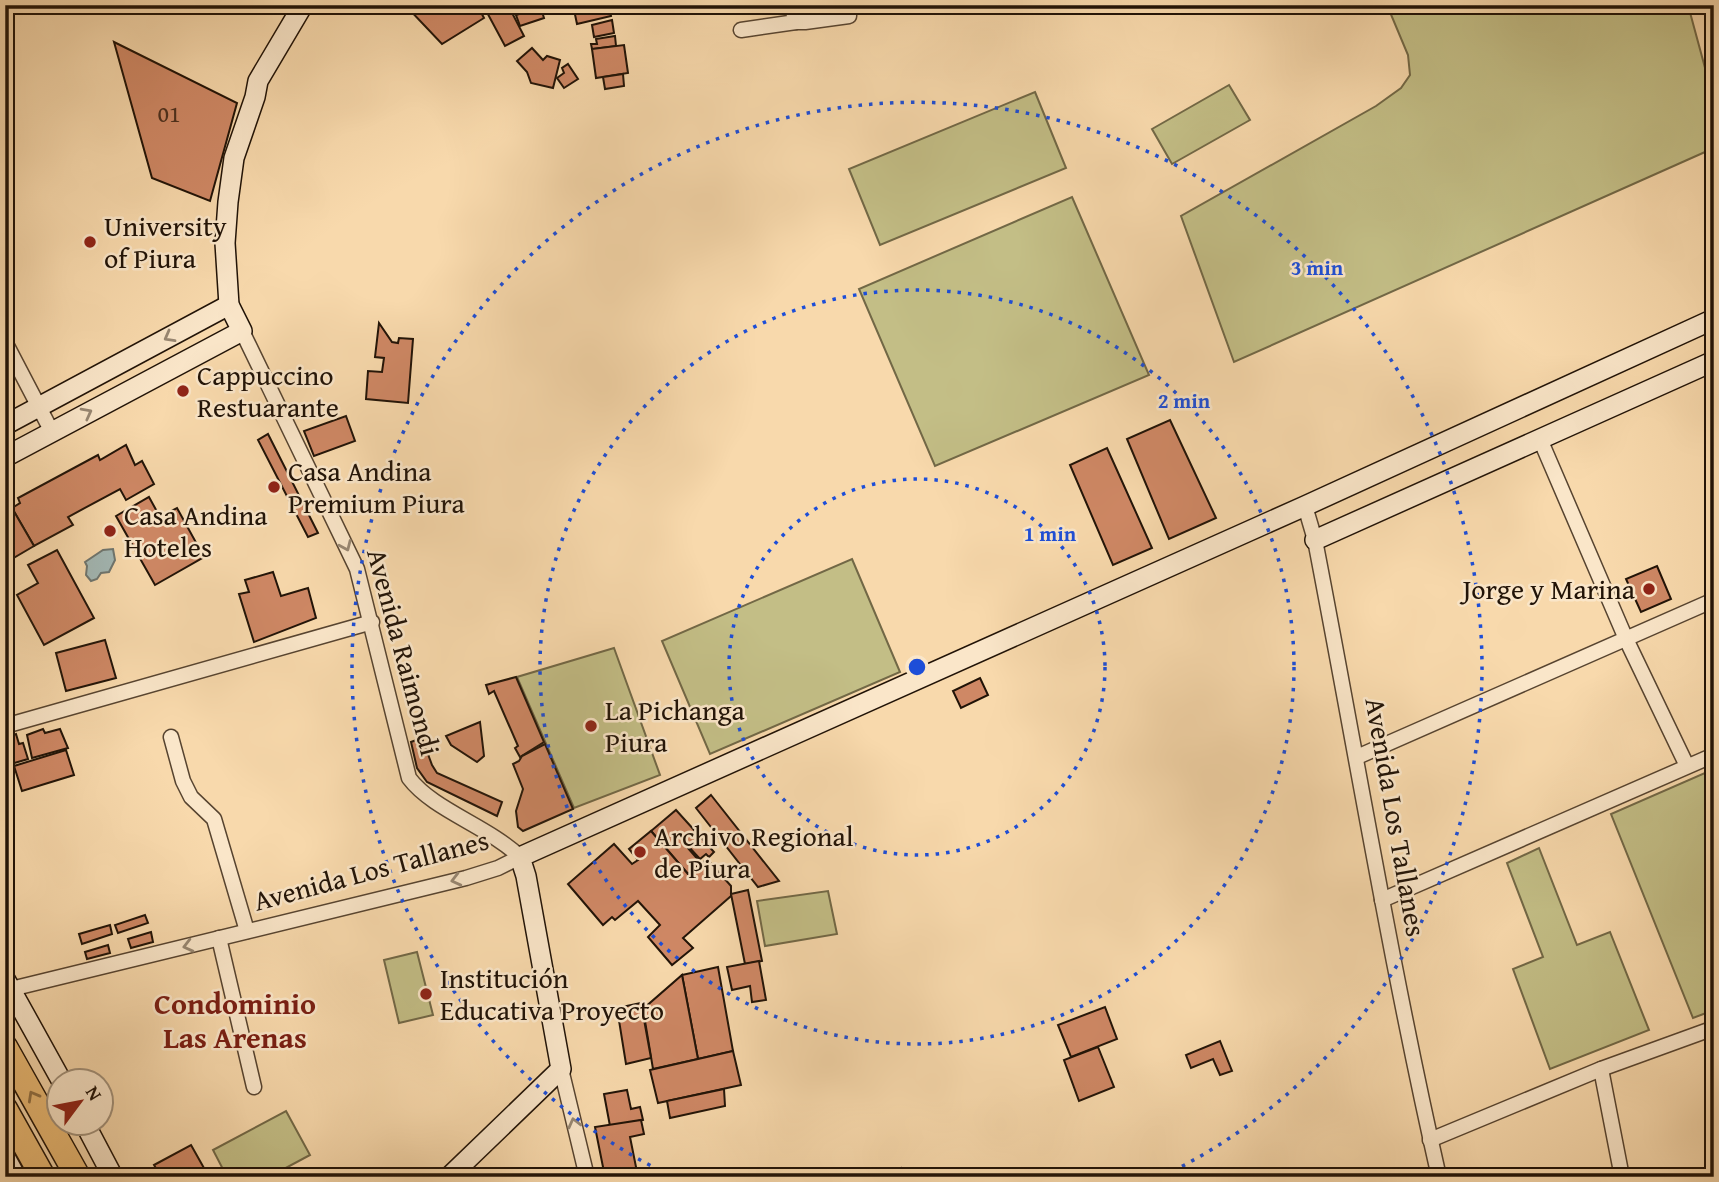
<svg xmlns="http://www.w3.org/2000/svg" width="1719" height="1182" font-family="'Gentium Book Plus',serif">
  <rect width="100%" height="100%" fill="#f8d9ac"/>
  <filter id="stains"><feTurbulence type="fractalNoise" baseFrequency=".00286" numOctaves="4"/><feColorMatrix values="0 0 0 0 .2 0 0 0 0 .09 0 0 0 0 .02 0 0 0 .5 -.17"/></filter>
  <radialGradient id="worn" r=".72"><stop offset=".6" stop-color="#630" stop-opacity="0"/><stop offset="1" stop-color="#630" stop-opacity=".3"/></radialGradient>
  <g fill="#c3be86" stroke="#726846" stroke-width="2">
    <polygon points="1387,5 1688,5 1714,101 1714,148 1234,362 1181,216 1376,106 1401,88 1410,75 1408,55"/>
    <polygon points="1229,85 1250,120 1172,164 1152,129"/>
    <polygon points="1035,92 1066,168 880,245 849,169"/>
    <polygon points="1072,197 1149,375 935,466 859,289"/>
    <polygon points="852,559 900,672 710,754 662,641"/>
    <polygon points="614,648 660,775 574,808 517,677"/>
    <polygon points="1714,769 1714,1010 1693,1018 1611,814"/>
    <polygon points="1539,848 1577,945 1610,932 1649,1030 1550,1069 1513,969 1543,957 1507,863"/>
    <polygon points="828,891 837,934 765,946 757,901"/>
    <polygon points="417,952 433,1015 399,1023 384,960"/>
    <polygon points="286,1111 310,1155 269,1177 227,1177 213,1150"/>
  </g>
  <polygon fill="#a2b7b4" stroke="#6e756f" stroke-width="2" points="113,549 115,560 109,572 101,573 97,579 91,581 86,575 87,566 85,562 103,550"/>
  <g fill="#cf8865" stroke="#211307" stroke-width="2">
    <polygon points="405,5 477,5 484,18 442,44"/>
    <polygon points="483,5 508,5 524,36 505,46"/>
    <polygon points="540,5 544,18 520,26 516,15 522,13 520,6"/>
    <polygon points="573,5 609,5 611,16 577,24"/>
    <polygon points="612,20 614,33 594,37 592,25"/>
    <polygon points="615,36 616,46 592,49 591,44 597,44 596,39"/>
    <polygon points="114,42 237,103 210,201 152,178"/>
    <polygon points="624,45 628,73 596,78 592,49"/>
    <polygon points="532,48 543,60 547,56 560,60 553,88 531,83 527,72 517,61"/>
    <polygon points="568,64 578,79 564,88 557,78 564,73 562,68"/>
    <polygon points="623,74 624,86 605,89 603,77"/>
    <polygon points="379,323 392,342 398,343 399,338 413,339 408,403 366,399 368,371 382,372 384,358 375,357"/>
    <polygon points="346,416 355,441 314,456 304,431"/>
    <polygon points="1170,420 1216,518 1169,539 1127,439"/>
    <polygon points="268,434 318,533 308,537 258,440"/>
    <polygon points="126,445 135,465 142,461 154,484 126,500 120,489 68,517 73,525 34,546 12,508 20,503 18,498 98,455 100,460"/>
    <polygon points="1107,448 1152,548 1113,565 1070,465"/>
    <polygon points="149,497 160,517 177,508 204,557 155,585 116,516"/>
    <polygon points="12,508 34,546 5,563 5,511"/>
    <polygon points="57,550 94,618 44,645 17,595 38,583 28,565"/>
    <polygon points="1657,566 1671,599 1641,612 1626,579"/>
    <polygon points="273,572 281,596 308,588 316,618 254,642 239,594 249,592 245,580"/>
    <polygon points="105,640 116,678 66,691 56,653"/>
    <polygon points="516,677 544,742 520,757 515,748 518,746 494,691 489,694 486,685"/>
    <polygon points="980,678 988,695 961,708 953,691"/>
    <polygon points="480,722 484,756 477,762 451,745 446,736"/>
    <polygon points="43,729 45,733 60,729 68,748 32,758 27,735"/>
    <polygon points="16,734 19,744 23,743 28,759 11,764 5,747 5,738"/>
    <polygon points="422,738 432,765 437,773 502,802 497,816 427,782 417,768 411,742"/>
    <polygon points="545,744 573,809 523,831 518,827 516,811 523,789 513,764 519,761 522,756"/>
    <polygon points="5,748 13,774 5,776"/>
    <polygon points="66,750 74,775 22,791 14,766"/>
    <polygon points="711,795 779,881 758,887 696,808"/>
    <polygon points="676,810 714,852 709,857 706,854 700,859 688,846 687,847 701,863 688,874 651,831"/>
    <polygon points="651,831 688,874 707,859 731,886 731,896 683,938 693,948 672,965 648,937 660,925 638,901 615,920 612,917 603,925 568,884 614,844 632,864 638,860 629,849"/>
    <polygon points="748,890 762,961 745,964 731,894"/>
    <polygon points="145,915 148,923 118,933 115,925"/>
    <polygon points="110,925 112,934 82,944 79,934"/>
    <polygon points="151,932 153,942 131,948 128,939"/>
    <polygon points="108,945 110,953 87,959 85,952"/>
    <polygon points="759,961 766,1000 752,1002 750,986 732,990 727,967"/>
    <polygon points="718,967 733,1051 698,1059 682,975"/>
    <polygon points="682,975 698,1059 653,1069 643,1009"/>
    <polygon points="641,1003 651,1058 626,1064 617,1008"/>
    <polygon points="1105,1007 1117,1039 1071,1057 1058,1025"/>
    <polygon points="1220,1041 1232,1071 1220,1075 1213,1059 1191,1068 1186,1055"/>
    <polygon points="1098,1047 1114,1087 1079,1101 1064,1060"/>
    <polygon points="733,1051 741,1085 658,1103 650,1070"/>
    <polygon points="724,1089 725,1106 670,1118 667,1101"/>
    <polygon points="627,1090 631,1109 640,1107 643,1120 610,1126 604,1094"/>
    <polygon points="641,1120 644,1134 630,1137 638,1177 605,1177 595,1127"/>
    <polygon points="191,1145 209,1177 161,1177 154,1165"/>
    <polygon points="901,1168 903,1177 856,1177"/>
  </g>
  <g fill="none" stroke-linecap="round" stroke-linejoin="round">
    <g stroke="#574430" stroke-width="17">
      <g id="street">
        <polyline points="791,5 796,22 805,22 849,16"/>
        <polyline points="741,30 796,22"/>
        <polyline points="5,342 52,432"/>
        <polyline points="1540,439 1626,639 1687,766"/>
        <path d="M 1305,506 L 1315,540 C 1356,752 1391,966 1439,1177"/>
        <polyline points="5,726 372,622"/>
        <polyline points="171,737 183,781 191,797 214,819 247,931"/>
        <polyline points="1357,757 1714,600"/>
        <polyline points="1382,900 1714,755"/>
        <polyline points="219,938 254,1087"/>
        <path d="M 11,989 L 466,878 L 498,868 L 520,857 C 488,826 433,810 409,778 L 357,569 L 242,331"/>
        <polyline points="561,1069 587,1177"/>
        <polyline points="1601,1069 1622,1177"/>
        <polyline points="1430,1140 1601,1069 1714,1028"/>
      </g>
    </g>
    <g stroke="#211307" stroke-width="22">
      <g id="secondary">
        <polyline points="5,425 229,305"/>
        <polyline points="5,457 242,331 229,305 225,243 228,202 234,158 255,97 258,81 303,5"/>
        <polyline points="1315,540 1714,361"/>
        <polyline points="5,979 61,1080"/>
        <polyline points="84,1122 113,1177"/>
        <polyline points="5,1157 16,1177"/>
        <polyline points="449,1177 561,1069 526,876 520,857 1305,506 1714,319"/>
      </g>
    </g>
    <g stroke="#211307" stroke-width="27">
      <g id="highway">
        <polyline points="5,1047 78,1177"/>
        <polyline points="5,1109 43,1177"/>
      </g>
    </g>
    <use href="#street" stroke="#fae6c9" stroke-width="14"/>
    <use href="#secondary" stroke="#fae6c9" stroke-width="19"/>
    <use href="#highway" stroke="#ecbc76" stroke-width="24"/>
  </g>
  <defs><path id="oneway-chevron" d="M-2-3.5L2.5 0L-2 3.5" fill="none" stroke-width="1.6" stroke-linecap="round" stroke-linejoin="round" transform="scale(1.75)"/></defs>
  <g stroke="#988772">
    <use href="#oneway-chevron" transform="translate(169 337) rotate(151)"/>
    <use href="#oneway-chevron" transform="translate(87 413) rotate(-28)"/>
    <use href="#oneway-chevron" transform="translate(346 546) rotate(66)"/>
    <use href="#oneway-chevron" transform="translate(456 880) rotate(166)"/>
    <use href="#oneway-chevron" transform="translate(188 946) rotate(166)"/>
    <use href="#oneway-chevron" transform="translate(574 1123) rotate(-104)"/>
  </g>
  <use stroke="#917044" href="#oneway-chevron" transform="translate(33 1096) rotate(-119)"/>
  <g fill="none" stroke="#1d4ed8" stroke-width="3.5" stroke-dasharray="3.5 7">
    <circle cx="917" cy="667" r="188"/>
    <circle cx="917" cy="667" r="377"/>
    <path d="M669 1175A565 565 0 1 1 1165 1175"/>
  </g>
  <g fill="#8f2418" stroke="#fae6c9" stroke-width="2.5">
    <circle cx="90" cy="242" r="7"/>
    <circle cx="183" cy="391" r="7"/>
    <circle cx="274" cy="487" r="7"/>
    <circle cx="110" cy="531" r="7"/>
    <circle cx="1649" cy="589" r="7"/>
    <circle cx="591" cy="726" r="7"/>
    <circle cx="640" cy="852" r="7"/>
    <circle cx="426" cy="994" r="7"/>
  </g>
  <g text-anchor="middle" stroke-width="5" stroke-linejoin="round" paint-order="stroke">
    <g font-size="24" fill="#4c301e">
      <text x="169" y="122">01</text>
    </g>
    <g font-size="28" fill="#211307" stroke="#fae6c9" text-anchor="start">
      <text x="104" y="236">University<tspan x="104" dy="32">of Piura</tspan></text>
      <text x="197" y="385">Cappuccino<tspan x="197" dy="32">Restuarante</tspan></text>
      <text x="288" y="481">Casa Andina<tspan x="288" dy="32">Premium Piura</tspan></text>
      <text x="124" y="525">Casa Andina<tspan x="124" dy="32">Hoteles</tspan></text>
      <text x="1635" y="599" text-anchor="end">Jorge y Marina</text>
      <text x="605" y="720">La Pichanga<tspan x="605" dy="32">Piura</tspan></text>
      <text x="654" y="846">Archivo Regional<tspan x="654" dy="32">de Piura</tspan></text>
      <text x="440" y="988">Institución<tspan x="440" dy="32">Educativa Proyecto</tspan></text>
    </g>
    <g font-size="28" fill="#211307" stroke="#fae6c9">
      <text transform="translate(404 652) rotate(75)" y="10">Avenida Raimondi</text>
      <text transform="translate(1396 817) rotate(80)" y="10">Avenida Los Tallanes</text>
      <text transform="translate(371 870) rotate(-15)" y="10">Avenida Los Tallanes</text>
    </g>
    <g font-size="30" font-weight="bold" fill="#7a1f14" stroke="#fae6c9">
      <text x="235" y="1014">Condominio<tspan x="235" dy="34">Las Arenas</tspan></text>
    </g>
  </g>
  <circle cx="917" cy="667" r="10" fill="#1d4ed8" stroke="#fae6c9" stroke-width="3.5"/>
  <g font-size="21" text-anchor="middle" font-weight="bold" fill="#1d4ed8" stroke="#fae6c9" stroke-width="5" stroke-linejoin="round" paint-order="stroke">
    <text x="1317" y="275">3 min</text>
    <text x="1184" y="408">2 min</text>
    <text x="1050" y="541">1 min</text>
  </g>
  <rect width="1719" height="1182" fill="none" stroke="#f8d9ac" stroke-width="28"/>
  <rect x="7" y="7" width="1705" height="1168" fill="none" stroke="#211307" stroke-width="3.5"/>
  <rect x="14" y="14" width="1691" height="1154" fill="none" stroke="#211307" stroke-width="2"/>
  <g transform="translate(80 1102) rotate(58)"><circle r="33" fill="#fae6c9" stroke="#a3927b" stroke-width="2"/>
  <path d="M0-5L12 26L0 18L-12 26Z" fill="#8f2418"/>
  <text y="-10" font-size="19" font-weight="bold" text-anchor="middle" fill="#211307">N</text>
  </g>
  <rect width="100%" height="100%" filter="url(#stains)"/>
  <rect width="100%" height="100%" fill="url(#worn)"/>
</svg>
